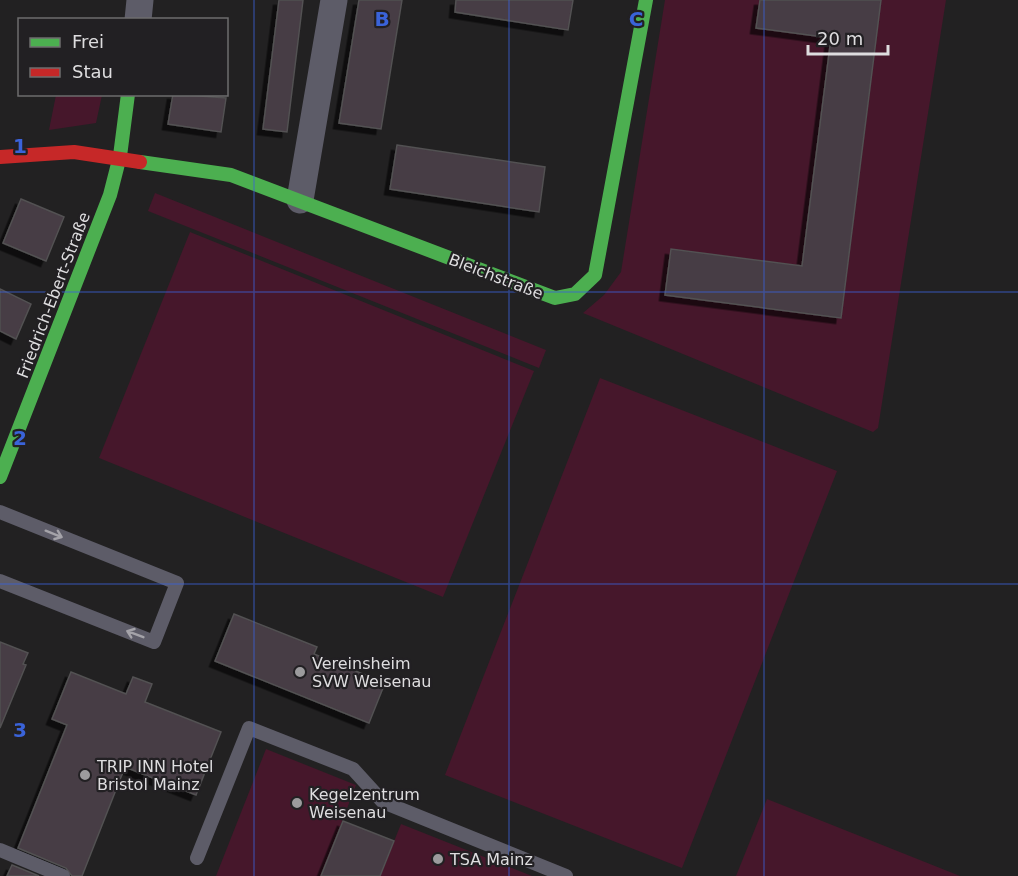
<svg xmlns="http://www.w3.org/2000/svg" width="1018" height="876" font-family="'DejaVu Sans',sans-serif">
  <defs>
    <filter id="shadow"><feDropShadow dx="-5.5" dy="5.5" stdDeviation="0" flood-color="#0009"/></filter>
  </defs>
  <rect width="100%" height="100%" fill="#222122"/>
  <g fill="#46172b">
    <polygon points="665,0 946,0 878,428 873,432 583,313 604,295 621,272"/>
    <polygon points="56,95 102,95 96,123 49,130"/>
    <polygon points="155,193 546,350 539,368 148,211"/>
    <polygon points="190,232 534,371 443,597 99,458"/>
    <polygon points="600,378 837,471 682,868 445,775"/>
    <polygon points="266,749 356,785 321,876 216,876"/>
    <polygon points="767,799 960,876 736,876"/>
    <polygon points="401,824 532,876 380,876"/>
  </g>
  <g fill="#463c44" stroke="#525152" stroke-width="1.5" filter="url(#shadow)">
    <polygon points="279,0 303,0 287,132 263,129"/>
    <polygon points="359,0 402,0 381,129 339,123"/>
    <polygon points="456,0 573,0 568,30 455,12"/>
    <polygon points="760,0 881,0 841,318 665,295 671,249 802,266 831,38 756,28"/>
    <polygon points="173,94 226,98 221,132 168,124"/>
    <polygon points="397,145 545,167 539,212 390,189"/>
    <polygon points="21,199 64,217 46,261 3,243"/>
    <polygon points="0,289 31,304 16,339 0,331"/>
    <polygon points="234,614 317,647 314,654 385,683 369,723 215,661"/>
    <polygon points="0,642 28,653 23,664 26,665 0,728"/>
    <polygon points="71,672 126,694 133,677 152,684 145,702 221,732 196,795 125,767 82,876 72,876 66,868 18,848 67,725 52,719"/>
    <polygon points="343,821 394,841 380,876 321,876"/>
    <polygon points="12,865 39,876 7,876"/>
  </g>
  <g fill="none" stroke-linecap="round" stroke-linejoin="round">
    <g stroke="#5d5c68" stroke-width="14">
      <polyline points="0,512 177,583 154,642 0,581"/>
      <polyline points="0,850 63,876"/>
      <polyline points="197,858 249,728 353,769 383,802 566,876"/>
    </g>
    <g stroke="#5d5c68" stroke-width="27">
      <polyline points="138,20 140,0"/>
      <polyline points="300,200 334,0"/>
    </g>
    <g stroke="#4caf50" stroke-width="14">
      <polyline points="140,162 231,175 555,298 575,294 595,275 646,0"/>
      <polyline points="0,477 110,195 120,156 128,94"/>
    </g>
    <polyline stroke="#c62828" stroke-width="14" points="0,157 74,152 140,162"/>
  </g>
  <defs><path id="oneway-shaft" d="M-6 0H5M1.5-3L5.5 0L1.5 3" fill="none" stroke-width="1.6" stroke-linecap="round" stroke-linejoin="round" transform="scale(1.5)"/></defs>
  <g stroke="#a4a3a9">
    <use href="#oneway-shaft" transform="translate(54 534) rotate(22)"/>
    <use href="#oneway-shaft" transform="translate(135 634) rotate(-159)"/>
  </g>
  <path fill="none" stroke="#3a63d9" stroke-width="1.5" stroke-opacity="0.55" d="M 254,0 L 254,876M 509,0 L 509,876M 764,0 L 764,876M 0,292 L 1018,292M 0,584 L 1018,584"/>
  <g fill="#9c9b9d" stroke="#222023" stroke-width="2">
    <circle cx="300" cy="672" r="6"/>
    <circle cx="85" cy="775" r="6"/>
    <circle cx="297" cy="803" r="6"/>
    <circle cx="438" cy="859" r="6"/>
  </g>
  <g text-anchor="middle" stroke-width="4.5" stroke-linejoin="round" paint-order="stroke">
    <g font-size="16" fill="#dedddf" stroke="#222023">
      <text transform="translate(496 276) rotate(21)" y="6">Bleichstraße</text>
      <text transform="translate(53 295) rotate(-69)" y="6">Friedrich-Ebert-Straße</text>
    </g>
    <g font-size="16" fill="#dedddf" stroke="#222023" text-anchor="start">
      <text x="312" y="669">Vereinsheim<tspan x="312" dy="18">SVW Weisenau</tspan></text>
      <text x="97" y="772">TRIP INN Hotel<tspan x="97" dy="18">Bristol Mainz</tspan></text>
      <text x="309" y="800">Kegelzentrum<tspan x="309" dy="18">Weisenau</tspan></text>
      <text x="450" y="865">TSA Mainz</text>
    </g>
  </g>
  <g font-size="20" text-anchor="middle" font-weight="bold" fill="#3a63d9" stroke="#222023" stroke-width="4.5" stroke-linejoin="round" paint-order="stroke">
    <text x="382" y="26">B</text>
    <text x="636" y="26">C</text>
    <text x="20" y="153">1</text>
    <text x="20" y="445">2</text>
    <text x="20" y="737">3</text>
  </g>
  <rect x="18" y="18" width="210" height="78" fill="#222023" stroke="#6d6c6e" stroke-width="1.5"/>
  <rect x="30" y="38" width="30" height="9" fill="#4caf50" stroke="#6d6c6e" stroke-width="1.5"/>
  <text x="72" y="48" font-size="18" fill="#dedddf">Frei</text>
  <rect x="30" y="68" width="30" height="9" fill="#c62828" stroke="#6d6c6e" stroke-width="1.5"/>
  <text x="72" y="78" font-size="18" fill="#dedddf">Stau</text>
  <path d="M808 45v9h80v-9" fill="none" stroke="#dedddf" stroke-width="3"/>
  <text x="817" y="45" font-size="18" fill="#dedddf" stroke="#222023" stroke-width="4.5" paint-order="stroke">20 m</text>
</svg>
